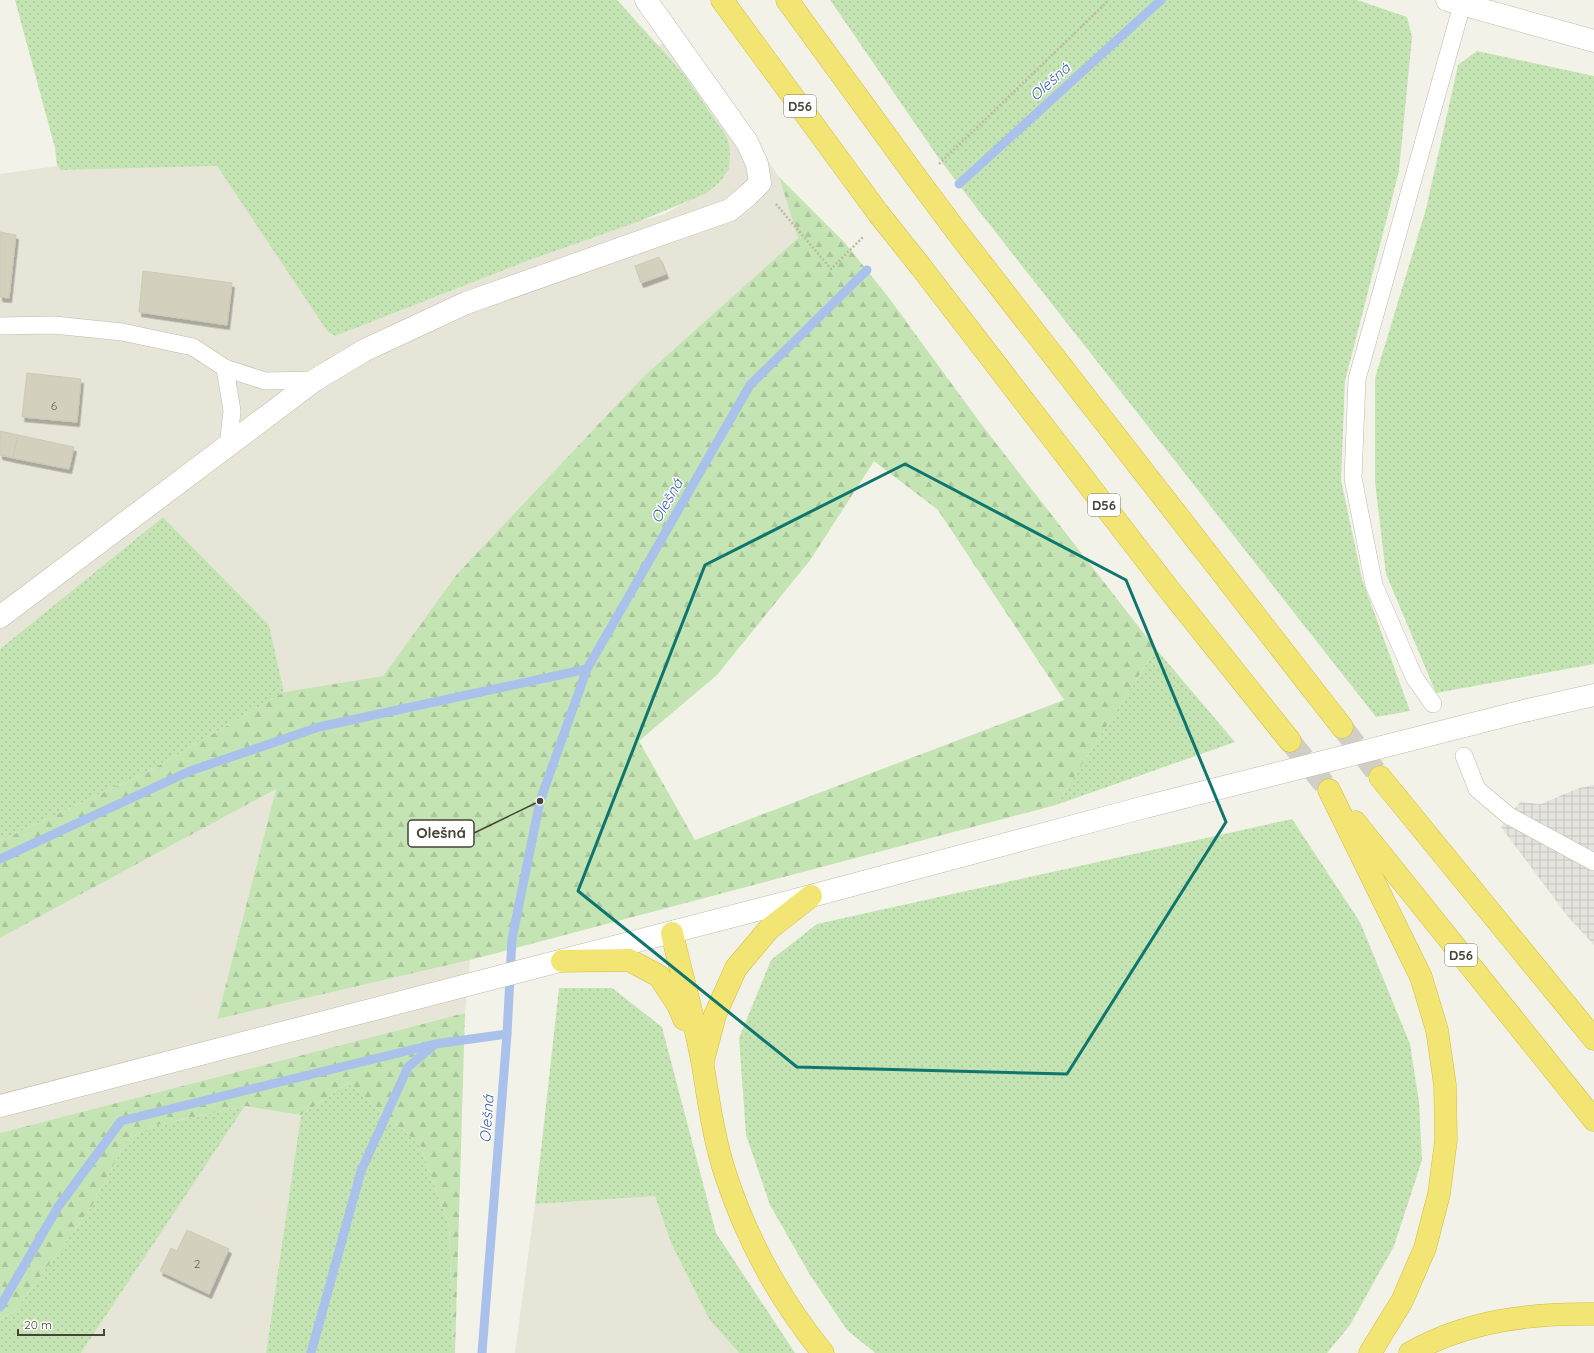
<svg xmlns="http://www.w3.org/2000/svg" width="1594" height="1353" font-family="Quicksand,sans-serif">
  <defs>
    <pattern id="industrial-grid" width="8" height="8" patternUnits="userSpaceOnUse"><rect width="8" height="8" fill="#e5e3dd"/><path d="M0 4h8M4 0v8" fill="none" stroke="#c6c4be"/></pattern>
    <pattern id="grass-dots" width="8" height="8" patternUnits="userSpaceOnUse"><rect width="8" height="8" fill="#c4e4b4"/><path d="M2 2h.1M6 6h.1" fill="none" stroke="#aac59b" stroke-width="1.8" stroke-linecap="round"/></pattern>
    <pattern id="forest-firs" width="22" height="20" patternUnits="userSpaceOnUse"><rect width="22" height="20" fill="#c4e4b4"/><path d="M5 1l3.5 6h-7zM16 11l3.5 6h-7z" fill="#aac59b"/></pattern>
    <filter id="shadow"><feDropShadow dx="2.5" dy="4.5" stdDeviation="0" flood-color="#0004"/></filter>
  </defs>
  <rect width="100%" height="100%" fill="#f3f2e8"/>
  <g fill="#e6e5d7">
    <polygon points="682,31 779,177 798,238 644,376 457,574 383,676 284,692 269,625 163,517 0,649 0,174 57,166 61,170 217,166 327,331 335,336 527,261 640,221 665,214 686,202 705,194 727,137 683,73 658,46"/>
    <polygon points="276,789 217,1019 470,960 465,1013 0,1133 0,938"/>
    <polygon points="245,1106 301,1115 266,1353 81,1353"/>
    <polygon points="655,1195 671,1243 709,1319 739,1353 515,1353 535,1204"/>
  </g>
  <polygon fill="url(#industrial-grid)" points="1594,785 1594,945 1569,918 1501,827 1520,802 1541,804 1579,788"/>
  <g fill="url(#grass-dots)">
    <polygon points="15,0 617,0 683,73 727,137 730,150 729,169 719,183 705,194 640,221 527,261 335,336 327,331 217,166 61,170 57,166 55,148"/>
    <polygon points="830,0 1357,0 1407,17 1412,37 1399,171 1345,381 1341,480 1362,579 1410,711 1376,717 979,211 938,157"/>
    <polygon points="1477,51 1594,76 1594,664 1436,693 1386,574 1375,482 1375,378 1426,209 1458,65"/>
    <polygon points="163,517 269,625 284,692 153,769 0,841 0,649"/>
    <polygon points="1156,649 1235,742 1056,805"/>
    <polygon points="1292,819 1360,922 1410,1044 1419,1102 1422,1160 1394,1246 1350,1325 1327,1353 875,1353 847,1330 810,1275 770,1205 746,1135 739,1038 771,960 817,924"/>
    <polygon points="559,988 612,988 662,1027 716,1233 795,1353 739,1353 709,1319 671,1243 655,1196 535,1204"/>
    <polygon points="348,1083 420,1145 449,1226 453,1353 266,1353 301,1115"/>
    <polygon points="245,1106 81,1353 0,1353 0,1319 14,1312 92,1206 127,1140 153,1126"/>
  </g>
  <g fill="url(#forest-firs)" fill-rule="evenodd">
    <path d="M 779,177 L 845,243 L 889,298 L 981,424 L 1156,649 L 1056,805 L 470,960 L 217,1019 L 276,789 L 0,938 L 0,841 L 153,769 L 284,692 L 383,676 L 457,574 L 644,376 L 798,238 ZM 874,461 L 938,510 L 1064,700 L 695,840 L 639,741 L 717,675 L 811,559 Z"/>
    <polygon points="465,1013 455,1353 453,1353 449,1226 420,1145 348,1083 301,1115 245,1106 153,1126 127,1140 92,1206 14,1312 0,1319 0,1133"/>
  </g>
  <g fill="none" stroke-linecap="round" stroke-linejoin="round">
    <g stroke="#a9c1eb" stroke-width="9">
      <polyline points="959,184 1161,0"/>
      <polyline points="0,859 190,771 319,727 587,669"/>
      <polyline points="0,1307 58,1207 121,1121 435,1044 507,1034"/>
      <polyline points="311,1353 361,1171 408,1067 434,1045"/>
      <polyline points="482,1353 507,1034 512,939 540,801 587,669 750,385 867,270"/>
    </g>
  </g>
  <g fill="#d4d0be" stroke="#cec9b2" filter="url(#shadow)">
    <polygon points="0,232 16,235 9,298 0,297"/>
    <polygon points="659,257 666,274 641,283 635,266"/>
    <polygon points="143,271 232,283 227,325 139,312"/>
    <polygon points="27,373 81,379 77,422 22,417"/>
    <polygon points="0,431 18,435 13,458 0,455"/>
    <polygon points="18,435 74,447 69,469 13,458"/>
    <polygon points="187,1230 229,1249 209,1294 160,1271 171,1248 177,1251"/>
  </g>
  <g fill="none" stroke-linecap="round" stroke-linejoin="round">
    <g stroke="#d0cfc5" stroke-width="22" stroke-dasharray="22 11" stroke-linecap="butt">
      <polyline points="1342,727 1380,777"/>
      <polyline points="1290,741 1329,790"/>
    </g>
    <g stroke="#bebbab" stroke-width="18">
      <g id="service">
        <polyline points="0,326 54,325 122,332 193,347 225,368 265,381 315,380"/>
        <polyline points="225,368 232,411 228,447"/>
        <polyline points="1433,704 1414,677 1374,585 1353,478 1357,379 1462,5"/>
        <polyline points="1464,756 1477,789 1509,816 1594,862"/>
      </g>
    </g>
    <g stroke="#bebbab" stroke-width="23">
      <g id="minor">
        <polyline points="1447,0 1594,41"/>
        <polyline points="0,617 315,380 365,350 466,303 730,210 748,195 760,183 757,164 747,142 646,0"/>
      </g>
    </g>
    <g stroke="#bebbab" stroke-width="23">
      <g id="tertiary">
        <polyline points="1528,710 1594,695"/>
        <polyline points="0,1106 811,896 1145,807"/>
      </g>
    </g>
    <g stroke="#d2bd43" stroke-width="23">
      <g id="motorway">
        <polyline points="722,0 878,213"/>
        <polyline points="787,0 916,177"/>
        <polyline points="957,232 1342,727"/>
        <polyline points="921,267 1167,587 1290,741"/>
        <polyline points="1380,777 1594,1039"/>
        <polyline points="1329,790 1421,977 1437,1030 1445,1085 1446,1140 1439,1194 1425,1248 1402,1301 1370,1353"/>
        <polyline points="1355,822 1594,1120"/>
        <path d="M 672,933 C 682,977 695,1021 703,1066 C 709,1103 714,1140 726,1176 C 748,1242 779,1299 823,1353"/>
        <polyline points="562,961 629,960 659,976 678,1005 684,1019"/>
        <polyline points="703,1061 715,1015 736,968 769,929 811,896"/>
        <path d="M 1410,1353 C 1466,1321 1530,1313 1594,1314"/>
      </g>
    </g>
    <g stroke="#beba9e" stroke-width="2.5" stroke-dasharray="2 2" stroke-linecap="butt">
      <polyline points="939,164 1109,0"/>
      <polyline points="776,204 831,269 863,237"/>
    </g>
    <use href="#service" stroke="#fff" stroke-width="17"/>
    <use href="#minor" stroke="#fff" stroke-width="22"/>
    <use href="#tertiary" stroke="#fff" stroke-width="22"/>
    <use href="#motorway" stroke="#f3e573" stroke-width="22"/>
    <g stroke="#bebbab" stroke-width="23" stroke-linecap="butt">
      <polyline id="tertiary-bridge" points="1145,807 1528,710"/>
    </g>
    <g stroke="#d2bd43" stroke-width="23" stroke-linecap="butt">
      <g id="motorway-bridge">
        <polyline points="916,177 957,232"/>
        <polyline points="878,213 921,267"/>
      </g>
    </g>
    <use href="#tertiary-bridge" stroke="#fff" stroke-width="22"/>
    <use href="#motorway-bridge" stroke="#f3e573" stroke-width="22"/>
  </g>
  <path fill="none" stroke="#0f766e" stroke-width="3" stroke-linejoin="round" d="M 905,464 L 1126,580 L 1226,822 L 1067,1074 L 797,1067 L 578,891 L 705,565 Z"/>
  <g text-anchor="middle" stroke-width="3" stroke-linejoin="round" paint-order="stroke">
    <g font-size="12" fill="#6a6659">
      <text x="54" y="410">6</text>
      <text x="197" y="1268">2</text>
    </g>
    <g fill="#fff" stroke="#7e7b73" stroke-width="1">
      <rect x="784" y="95" width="32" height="22" rx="3"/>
      <rect x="1088" y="494" width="32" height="22" rx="3"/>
      <rect x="1445" y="944" width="32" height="22" rx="3"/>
    </g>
    <g font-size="13" font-weight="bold" fill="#464337">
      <text x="800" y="111">D56</text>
      <text x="1104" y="510">D56</text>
      <text x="1461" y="960">D56</text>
    </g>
    <g font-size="15" font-style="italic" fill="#3860aa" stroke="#fff">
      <text transform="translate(1050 82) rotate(-42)" y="5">Olešná</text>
      <text transform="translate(667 501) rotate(-60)" y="5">Olešná</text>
      <text transform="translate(487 1119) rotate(-86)" y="5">Olešná</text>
    </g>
  </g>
  <path fill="none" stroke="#464337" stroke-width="1.5" d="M540 801L474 833"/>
  <circle fill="#464337" stroke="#fff" stroke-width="1.5" cx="540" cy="801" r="4"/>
  <rect fill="#fff" stroke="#464337" stroke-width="1.5" x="408" y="820" width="66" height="27" rx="4"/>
  <g font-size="15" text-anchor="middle" font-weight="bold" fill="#464337">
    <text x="441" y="838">Olešná</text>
  </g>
  <path d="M18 1329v6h86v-6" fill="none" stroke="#464337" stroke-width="2"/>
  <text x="24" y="1329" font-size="12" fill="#464337" stroke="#ffffff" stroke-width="3" paint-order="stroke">20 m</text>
</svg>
